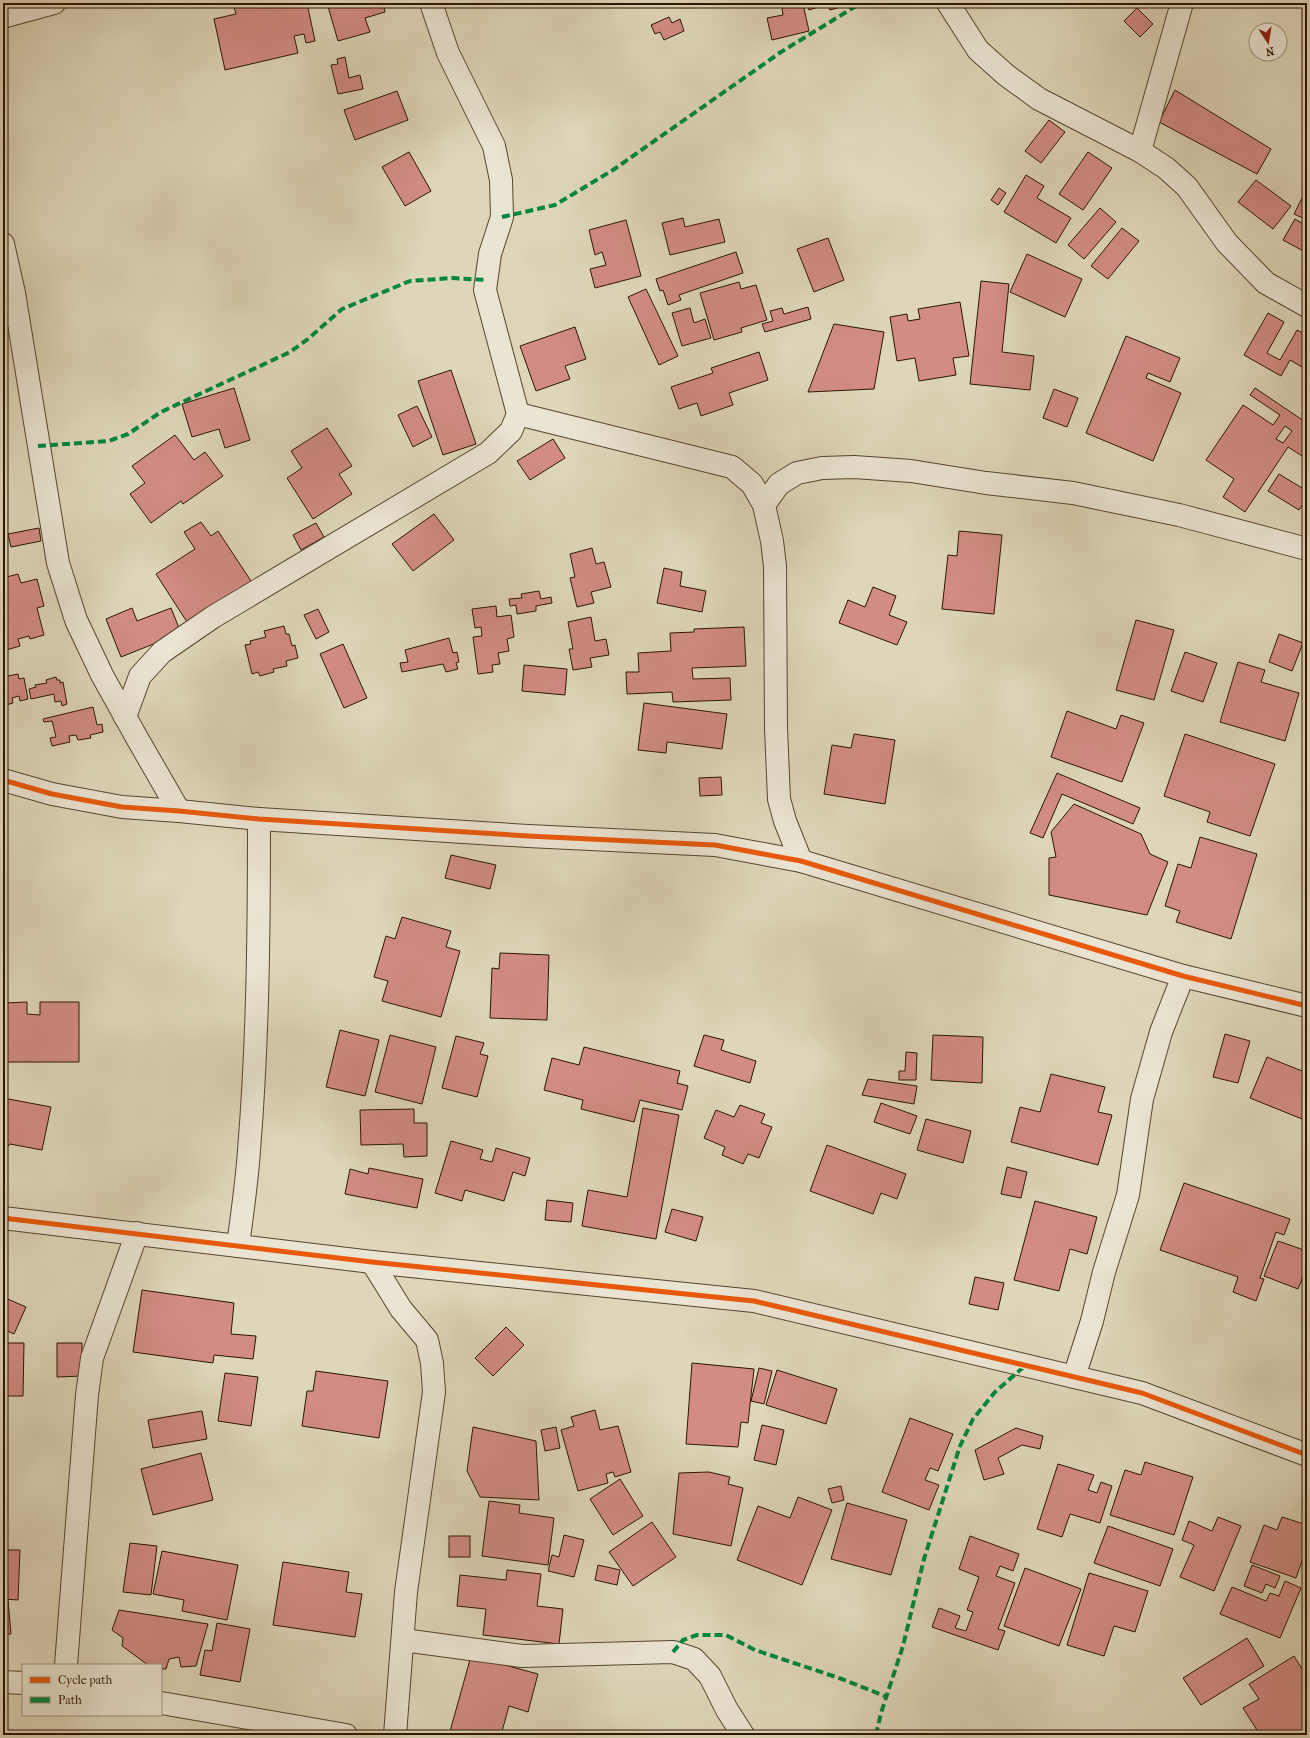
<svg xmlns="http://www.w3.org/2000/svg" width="1310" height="1738" font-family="'IM FELL French Canon',serif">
  <rect width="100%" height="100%" fill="#ded6b9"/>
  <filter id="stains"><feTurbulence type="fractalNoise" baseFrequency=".005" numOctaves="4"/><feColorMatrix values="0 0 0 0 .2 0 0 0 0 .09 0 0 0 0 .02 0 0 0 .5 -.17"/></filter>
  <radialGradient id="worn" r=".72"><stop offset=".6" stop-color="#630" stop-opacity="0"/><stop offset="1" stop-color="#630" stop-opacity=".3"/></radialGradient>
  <g fill="#d28c84" stroke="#2c1500" fill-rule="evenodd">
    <polygon points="233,3 307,3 315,41 306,43 304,34 294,36 298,53 225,70 214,19 236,14"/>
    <polygon points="327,3 383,3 385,12 365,18 370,32 338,41"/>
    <polygon points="807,3 840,3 841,7 830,10 828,4 809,10"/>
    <polygon points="803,4 809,31 772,40 767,18 783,15 782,8"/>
    <polygon points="1137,8 1153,24 1140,37 1124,21"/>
    <polygon points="669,17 672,23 680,19 684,31 664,40 660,32 655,34 651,25"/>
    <polygon points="345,57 349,78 360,75 363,89 338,94 331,65 338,64 337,59"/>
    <polygon points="1175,90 1271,149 1257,174 1159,122"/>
    <polygon points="397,91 408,120 355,140 344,110"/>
    <polygon points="1049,120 1065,132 1041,163 1025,151"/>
    <polygon points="409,152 431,191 405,206 382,167"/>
    <polygon points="1088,152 1112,168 1083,210 1059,194"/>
    <polygon points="1026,175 1044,186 1037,198 1071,218 1056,243 1004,212"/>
    <polygon points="1256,180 1291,206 1273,229 1238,202"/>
    <polygon points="999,188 1006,193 998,205 991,200"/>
    <polygon points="1307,188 1307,220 1294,214"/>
    <polygon points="1100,208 1116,222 1084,259 1068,245"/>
    <polygon points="683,218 685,227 719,219 725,242 670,255 662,223"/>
    <polygon points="1295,219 1307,226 1307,253 1283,240"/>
    <polygon points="626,220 641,276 595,288 590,269 606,265 602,252 595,255 589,230"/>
    <polygon points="1122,228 1139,241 1108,279 1091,266"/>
    <polygon points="828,238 844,280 814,292 797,249"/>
    <polygon points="736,252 743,273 679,295 681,300 668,305 663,290 660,291 656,279"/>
    <polygon points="1027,254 1082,279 1065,317 1010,292"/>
    <polygon points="981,281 1009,284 1002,352 1034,356 1030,390 970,384"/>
    <polygon points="739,282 741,289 756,285 767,320 741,328 742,332 714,340 700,293"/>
    <polygon points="646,289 678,356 659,365 628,297"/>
    <polygon points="960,302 969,356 953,358 956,375 919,381 915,358 897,361 890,317 907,314 908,321 920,319 918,309"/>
    <polygon points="808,307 811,319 765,332 762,324 773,321 770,311 782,308 784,314"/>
    <polygon points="690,308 694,323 705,319 711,338 682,346 672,313"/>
    <polygon points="1268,313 1284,322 1267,353 1280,360 1297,330 1307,335 1307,370 1290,360 1281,376 1244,355"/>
    <polygon points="834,324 884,332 874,389 808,392"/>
    <polygon points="575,327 586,359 565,366 570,379 536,391 520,346"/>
    <polygon points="1126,336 1180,358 1170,382 1148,373 1146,378 1181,393 1153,461 1086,433"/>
    <polygon points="759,352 768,380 729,393 733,405 701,416 697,403 679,409 671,387 713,373 711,368"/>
    <polygon points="451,370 476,444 443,455 418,381"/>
    <polygon points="234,388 250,440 225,448 219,429 192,437 182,404"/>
    <path d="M 1255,388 L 1307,423 L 1307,459 L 1288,447 L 1245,512 L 1223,497 L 1234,479 L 1206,460 L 1243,405 L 1273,425 L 1280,415 L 1250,395 ZM 1285,426 L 1292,431 L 1283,443 L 1276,439 Z"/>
    <polygon points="1054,389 1078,398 1067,427 1043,418"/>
    <polygon points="417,406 432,437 413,447 398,415"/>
    <polygon points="327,428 352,466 339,474 352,494 313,519 287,478 302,468 291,451"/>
    <polygon points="175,435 194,460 205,452 223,476 183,504 181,501 151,523 130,494 145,483 132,466"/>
    <polygon points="553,439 565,458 530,480 517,461"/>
    <polygon points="1279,474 1307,491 1307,498 1299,510 1268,491"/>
    <polygon points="434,514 454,540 413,571 392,544"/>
    <polygon points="201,522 211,536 218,531 251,581 187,622 156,574 195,549 184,532"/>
    <polygon points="316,523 324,537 301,550 293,535"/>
    <polygon points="39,528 41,541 11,547 8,534"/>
    <polygon points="959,531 1002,535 994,614 942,609 948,555 957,556"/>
    <polygon points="592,548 596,564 604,562 611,587 591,592 594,603 577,607 570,578 575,577 570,554"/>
    <polygon points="664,568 682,572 680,586 706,591 702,612 657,603"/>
    <polygon points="18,574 21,583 37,579 44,606 37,608 44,635 30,639 29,636 18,639 20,646 3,651 3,578"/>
    <polygon points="873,587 896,596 889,615 907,622 897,645 839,623 848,600 865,607"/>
    <polygon points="539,591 541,599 551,597 552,603 536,606 536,611 517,614 516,605 510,606 509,599 522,598 521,594"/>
    <polygon points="496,606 497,617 511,615 514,637 507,639 509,651 498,653 500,664 492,665 493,672 478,674 473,637 482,636 481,627 475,628 472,609"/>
    <polygon points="132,608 137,621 171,608 181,633 121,657 106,619"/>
    <polygon points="318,609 329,632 316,639 304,615"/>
    <polygon points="591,617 595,641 606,639 609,655 590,658 592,667 573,670 569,649 573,649 568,622"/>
    <polygon points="1136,620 1174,630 1154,700 1116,690"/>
    <polygon points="284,626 286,634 289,634 292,646 295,645 298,658 286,661 287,666 273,669 274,672 260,676 258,672 252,674 245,645 251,644 250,641 266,637 264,631"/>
    <polygon points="744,627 746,666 692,668 693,679 730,678 731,700 673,702 672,692 627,694 626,672 639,672 638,653 671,651 670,633 694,632 694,629"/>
    <polygon points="1279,634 1303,643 1292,671 1269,662"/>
    <polygon points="449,638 453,653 457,652 459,662 456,663 458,669 446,672 443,664 402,672 400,663 408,662 405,650"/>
    <polygon points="343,644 367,698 344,708 320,654"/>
    <polygon points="1185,652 1217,663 1203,702 1171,691"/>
    <polygon points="1238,662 1265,670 1261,682 1299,693 1285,741 1220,722"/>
    <polygon points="524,665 567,669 565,695 522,691"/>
    <polygon points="18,674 19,679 24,678 28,699 20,701 19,696 12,698 13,703 6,705 6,710 3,710 3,677"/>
    <polygon points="56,677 57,680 60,680 60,683 63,682 67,704 62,706 61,701 55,702 54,694 31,699 29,689 36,687 35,685 47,683 46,680"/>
    <polygon points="644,703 727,714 722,749 667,742 666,753 638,750"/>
    <polygon points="93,707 97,725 102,724 103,732 90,735 91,738 78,740 76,735 69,736 70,742 52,746 50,738 56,737 52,721 44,722 43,719"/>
    <polygon points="1067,711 1116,729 1121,715 1144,723 1122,782 1051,757"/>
    <polygon points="854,734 895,740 885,804 824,794 832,745 851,748"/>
    <polygon points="1185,734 1275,764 1250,836 1207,822 1210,812 1164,796"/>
    <polygon points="1057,773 1140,808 1133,824 1062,794 1043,838 1030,833"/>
    <polygon points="721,777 722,795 700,796 699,778"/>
    <polygon points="1074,804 1141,834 1150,854 1168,862 1147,915 1049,895 1049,858 1056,857 1051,832"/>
    <polygon points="1200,837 1257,854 1231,939 1176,922 1180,911 1165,906 1178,864 1191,868"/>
    <polygon points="451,855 496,865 490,889 445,878"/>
    <polygon points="402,917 451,931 446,947 460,951 441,1017 382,1001 388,981 374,977 386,936 395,939"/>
    <polygon points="500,953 549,955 547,1020 490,1018 492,968 499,969"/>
    <polygon points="27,1002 27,1014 40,1015 40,1002 79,1002 79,1062 4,1062 4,1003"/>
    <polygon points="340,1030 379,1040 365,1096 326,1087"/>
    <polygon points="1225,1034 1250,1041 1238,1083 1213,1077"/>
    <polygon points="390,1035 436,1047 422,1104 375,1092"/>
    <polygon points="704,1035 724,1040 721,1050 756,1061 750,1083 694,1066"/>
    <polygon points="933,1035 983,1037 982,1083 931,1080"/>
    <polygon points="456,1036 484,1043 480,1054 488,1056 477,1097 442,1088"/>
    <polygon points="584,1047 680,1071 677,1083 688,1086 682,1110 640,1100 634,1122 581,1109 583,1100 544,1090 552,1058 579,1065"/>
    <polygon points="906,1052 917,1053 916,1080 899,1080 899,1071 905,1071"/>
    <polygon points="1267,1057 1307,1073 1307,1121 1250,1098"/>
    <polygon points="1051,1074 1105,1087 1098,1112 1112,1115 1098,1165 1011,1142 1020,1107 1040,1112"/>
    <polygon points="868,1079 917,1086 914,1104 862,1095"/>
    <polygon points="3,1098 51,1107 42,1150 10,1144 3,1153"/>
    <polygon points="881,1103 917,1116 910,1134 874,1122"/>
    <polygon points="740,1105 765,1114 761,1123 772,1127 759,1158 748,1154 743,1164 722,1155 725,1147 704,1138 716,1110 734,1117"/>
    <polygon points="643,1108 679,1115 656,1239 582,1226 588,1190 627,1197"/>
    <polygon points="414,1109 414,1123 427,1123 427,1156 404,1157 403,1144 361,1145 360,1110"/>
    <polygon points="926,1119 971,1131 963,1163 917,1150"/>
    <polygon points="451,1141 483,1150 480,1159 492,1162 496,1148 530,1158 525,1176 513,1172 504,1201 465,1190 462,1201 435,1193"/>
    <polygon points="827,1145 906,1174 897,1199 881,1193 873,1214 810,1191"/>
    <polygon points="1007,1167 1027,1172 1021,1198 1001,1194"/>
    <polygon points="369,1168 423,1179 417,1208 345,1194 350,1169 368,1174"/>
    <polygon points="1184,1183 1290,1219 1284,1235 1276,1232 1260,1278 1264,1279 1256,1301 1233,1292 1238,1277 1160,1250"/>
    <polygon points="547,1200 573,1203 571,1222 545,1220"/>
    <polygon points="1035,1201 1097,1217 1087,1254 1070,1249 1059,1291 1014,1280"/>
    <polygon points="672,1209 703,1217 696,1241 665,1232"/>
    <polygon points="1278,1241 1307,1251 1307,1266 1298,1289 1264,1276"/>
    <polygon points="975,1277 1004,1283 998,1310 969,1304"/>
    <polygon points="142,1290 234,1303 231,1334 256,1336 253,1359 214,1355 213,1363 133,1352"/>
    <polygon points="3,1297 26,1307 14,1334 3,1329"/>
    <polygon points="506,1327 524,1345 493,1376 475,1358"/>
    <polygon points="3,1343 24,1343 23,1396 3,1396"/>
    <polygon points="57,1343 82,1343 82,1376 57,1377"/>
    <polygon points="692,1363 754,1369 748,1423 741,1422 738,1447 686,1444"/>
    <polygon points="759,1368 772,1371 764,1404 751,1401"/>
    <polygon points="777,1370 837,1389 826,1424 766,1405"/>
    <polygon points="316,1371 388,1381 379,1438 302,1426 307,1391 313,1391"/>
    <polygon points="225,1373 258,1377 251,1426 218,1421"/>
    <polygon points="595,1410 600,1430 618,1426 631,1472 615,1477 613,1472 606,1474 608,1483 578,1491 561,1430 574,1426 571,1417"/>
    <polygon points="202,1411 207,1439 153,1448 148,1420"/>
    <polygon points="910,1418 953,1434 938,1471 930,1468 925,1480 939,1485 929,1510 882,1492"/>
    <polygon points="762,1425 784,1430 776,1465 754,1460"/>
    <polygon points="473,1427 536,1441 539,1500 480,1497 467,1471"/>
    <polygon points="556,1427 560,1448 545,1451 541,1430"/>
    <polygon points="1016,1428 1043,1436 1040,1449 1022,1445 998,1458 1004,1474 984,1480 975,1450"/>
    <polygon points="201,1453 213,1500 153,1515 141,1469"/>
    <polygon points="1145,1462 1193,1477 1174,1535 1110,1515 1125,1470 1141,1475"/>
    <polygon points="1058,1464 1094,1475 1088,1490 1097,1493 1101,1482 1112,1486 1100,1523 1070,1514 1062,1537 1037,1529"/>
    <polygon points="709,1472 730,1477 728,1484 743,1488 731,1546 673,1534 679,1473"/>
    <polygon points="620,1479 643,1516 613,1535 590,1499"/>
    <polygon points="841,1486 844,1500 832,1503 828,1489"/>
    <polygon points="798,1497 832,1510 802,1585 737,1560 758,1506 790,1518"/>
    <polygon points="489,1501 520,1505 519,1513 554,1518 548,1565 482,1556"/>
    <polygon points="847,1503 907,1520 891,1575 831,1559"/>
    <polygon points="1218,1517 1241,1526 1214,1591 1180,1577 1194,1545 1182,1540 1189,1521 1212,1531"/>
    <polygon points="1282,1517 1307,1525 1307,1547 1296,1578 1250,1562 1264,1525 1277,1530"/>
    <polygon points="652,1522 676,1557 633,1586 609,1552"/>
    <polygon points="1108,1526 1173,1549 1160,1586 1094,1563"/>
    <polygon points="564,1535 584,1540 574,1577 548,1571 552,1555 559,1557"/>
    <rect x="449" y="1536" width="21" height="21"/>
    <polygon points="970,1536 1019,1554 1013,1571 1000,1566 996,1576 1015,1583 998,1629 1005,1631 998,1650 932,1627 939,1608 960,1616 955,1628 966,1631 973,1612 967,1610 979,1577 959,1569"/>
    <polygon points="130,1543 157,1546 151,1595 123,1592"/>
    <polygon points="3,1550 20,1550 18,1600 3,1599"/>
    <polygon points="162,1551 238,1565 227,1620 182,1611 184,1600 153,1594"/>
    <polygon points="283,1562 349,1572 346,1592 362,1594 355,1637 273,1625"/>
    <polygon points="598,1565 620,1570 617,1585 595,1580"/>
    <polygon points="1252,1565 1280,1576 1275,1588 1266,1584 1262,1593 1244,1586"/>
    <polygon points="1025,1568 1081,1589 1059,1646 1004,1626"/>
    <polygon points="507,1570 541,1574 537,1606 563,1609 559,1644 483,1635 486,1609 457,1606 460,1575 506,1580"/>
    <polygon points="1089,1573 1148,1591 1135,1632 1114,1626 1104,1656 1067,1645"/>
    <polygon points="1285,1581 1301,1588 1280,1638 1220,1614 1232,1587 1266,1601 1270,1593 1279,1596"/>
    <polygon points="3,1600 8,1600 11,1634 3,1634"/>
    <polygon points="119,1610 208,1624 196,1666 181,1667 179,1657 169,1659 166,1669 161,1669 161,1665 148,1665 122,1646 123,1638 112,1630"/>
    <polygon points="217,1623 250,1629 240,1682 200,1675 205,1650 212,1651"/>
    <polygon points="1247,1638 1264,1666 1201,1705 1183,1678"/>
    <polygon points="471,1656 538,1674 528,1712 509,1706 501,1735 449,1735"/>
    <polygon points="1294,1656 1307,1677 1307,1732 1302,1735 1260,1735 1243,1708 1259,1699 1249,1684"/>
    <rect x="111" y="1732" width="36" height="3"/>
  </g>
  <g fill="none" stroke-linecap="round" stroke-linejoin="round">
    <g stroke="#58452e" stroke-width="24">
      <g id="minor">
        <polyline points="948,3 978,50 1006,75 1039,99 1140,151 1166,168 1187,187 1227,243 1266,283 1307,306"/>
        <polyline points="3,17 54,3"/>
        <polyline points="1140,151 1182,3"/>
        <polyline points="3,244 14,293 58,563 76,620 102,675 137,738 179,811"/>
        <polyline points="518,414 732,467 752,484 764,505 772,541 775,566 776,728 779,799 785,821 801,861"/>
        <polyline points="764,505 779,484 797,473 822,468 854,467 911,471 986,483 1073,493 1179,515 1307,549"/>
        <polyline points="125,717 140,676 162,652 213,617 488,453 511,431 518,414 485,290 490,254 502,217 501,180 494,146 448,53 431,3"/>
        <polyline points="3,780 52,794 122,807 179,811 259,819 528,836 715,845 801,861 1183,976 1307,1006"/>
        <polyline points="3,1218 372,1262 754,1301 1142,1393 1307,1455"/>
        <path d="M 238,1246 C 242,1214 247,1182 249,1150 C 258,1040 259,930 259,819"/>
        <polyline points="372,1262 401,1309 427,1340 432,1363 434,1392 406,1592 395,1735"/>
        <polyline points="1074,1377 1092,1321 1104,1272 1128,1195 1142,1099 1161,1032 1183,976"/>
        <polyline points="403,1640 522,1656 673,1652 694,1659 710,1676 727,1710 743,1735"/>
        <polyline points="66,1665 87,1395 92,1358 137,1233"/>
        <polyline points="3,1682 23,1683"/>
        <polyline points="161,1703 346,1735"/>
      </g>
    </g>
    <use href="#minor" stroke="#eae4d2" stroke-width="22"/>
    <g stroke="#00873e" stroke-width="4" stroke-dasharray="8 4" stroke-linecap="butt">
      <polyline points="502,217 555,205 613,170 781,52 861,3"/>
      <polyline points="38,446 109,441 128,434 161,412 290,352 308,339 342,309 410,281 452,278 486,280"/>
      <polyline points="673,1652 683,1640 697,1635 726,1635 755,1650 842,1679 887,1697"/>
      <polyline points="876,1735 881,1713 903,1646 924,1559 960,1446 973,1419 995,1392 1027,1364"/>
    </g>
    <g stroke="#eae4d2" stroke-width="8">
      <g id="cycleway">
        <polyline points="3,780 52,794 122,807 179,811 259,819 528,836 715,845 801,861 1183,976 1307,1006"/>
        <polyline points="3,1218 372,1262 754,1301 1142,1393 1307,1455"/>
      </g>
    </g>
    <use href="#cycleway" stroke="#e8590c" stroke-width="5"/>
  </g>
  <rect width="1310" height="1738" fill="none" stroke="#ded6b9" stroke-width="16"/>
  <rect x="4" y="4" width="1302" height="1730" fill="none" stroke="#2c1500" stroke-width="2"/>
  <rect x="8" y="8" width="1294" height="1722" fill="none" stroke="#2c1500"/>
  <rect x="22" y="1664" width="140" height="52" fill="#eae4d2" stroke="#9e917e"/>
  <rect x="30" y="1677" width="20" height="6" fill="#e8590c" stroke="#9e917e"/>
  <text x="58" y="1684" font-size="12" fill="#2c1500">Cycle path</text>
  <rect x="30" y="1697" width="20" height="6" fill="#00873e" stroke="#9e917e"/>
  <text x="58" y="1704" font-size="12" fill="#2c1500">Path</text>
  <g transform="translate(1268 42) rotate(168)"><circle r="19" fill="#eae4d2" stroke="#9e917e"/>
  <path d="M0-3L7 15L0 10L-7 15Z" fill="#8f2418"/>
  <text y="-6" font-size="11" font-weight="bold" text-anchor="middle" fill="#2c1500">N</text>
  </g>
  <rect width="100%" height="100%" filter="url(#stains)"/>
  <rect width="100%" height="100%" fill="url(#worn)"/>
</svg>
